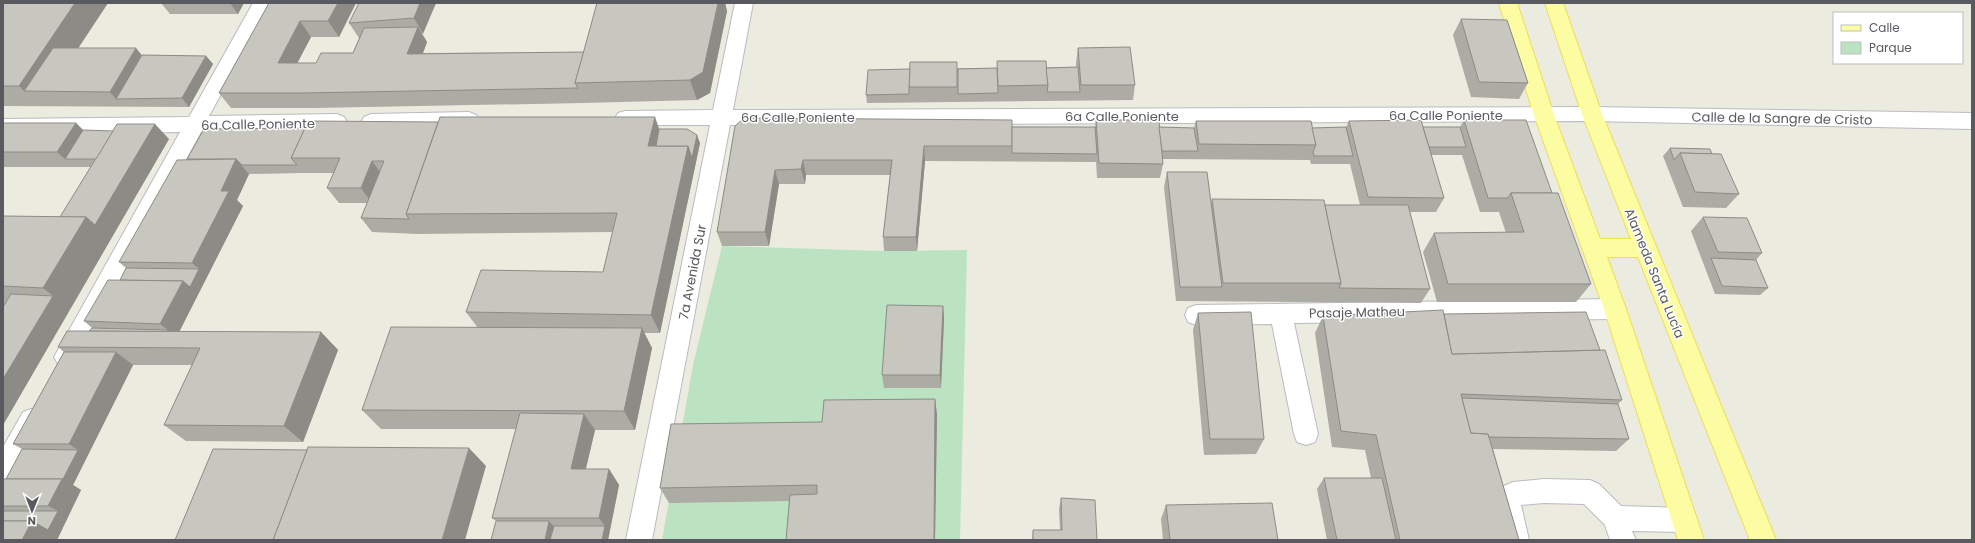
<svg xmlns="http://www.w3.org/2000/svg" width="1975" height="543" font-family="Poppins,sans-serif">
  <rect width="100%" height="100%" fill="#ebebdf"/>
  <polygon fill="#bbe3c2" points="722,246 884,251 967,250 960,540 662,540 693,365"/>
  <g fill="none" stroke-linecap="round" stroke-linejoin="round">
    <g stroke="#babbc1" stroke-width="2">
      <g id="minor">
        <polygon points="253,3 271,3 209,116 337,114 344,117 347,122 344,127 337,130 201,132 74,364 66,367 58,364 54,357 58,350 180,132 3,135 3,119 189,117"/>
        <polygon points="735,3 753,3 733,110 1592,107 1972,113 1972,129 1592,121 730,125 652,540 626,540 710,125 625,125 618,123 615,118 618,113 625,111 713,110"/>
        <polygon points="469,112 476,115 479,120 476,125 469,128 371,130 364,127 361,122 364,117 371,114"/>
        <polygon points="1615,299 1623,302 1626,309 1623,316 1615,319 1294,323 1318,434 1315,442 1306,445 1297,442 1294,434 1272,324 1196,325 1188,322 1185,315 1188,308 1196,305"/>
        <polygon points="31,409 39,412 43,420 12,478 3,481 3,447 23,412"/>
        <polygon points="1544,479 1590,480 1599,484 1621,506 1684,508 1693,511 1697,520 1693,529 1684,532 1632,531 1636,540 1610,540 1605,525 1584,504 1544,503 1521,505 1529,540 1503,540 1495,505 1504,486 1513,482"/>
      </g>
    </g>
    <g stroke="#ed5" stroke-width="2">
      <polygon id="major" points="1499,3 1517,3 1554,115 1600,239 1631,239 1582,114 1545,3 1563,3 1602,114 1776,540 1750,540 1638,257 1607,257 1626,309 1704,540 1678,540 1604,309 1534,115"/>
    </g>
    <use href="#minor" fill="#fff" fill-rule="evenodd"/>
    <use href="#major" fill="#fcfda2" fill-rule="evenodd"/>
  </g>
  <g fill="#acaba4">
    <polygon points="3,3 108,3 78,48 142,55 206,56 213,64 189,107 3,106"/>
    <polygon points="161,3 244,3 238,14 170,14"/>
    <polygon points="269,3 356,3 339,37 311,37 297,63 316,63 353,53 359,38 349,23 359,3 436,3 422,34 427,42 423,53 584,52 597,3 725,3 727,11 710,93 697,100 584,103 314,108 231,108 219,93"/>
    <polygon points="1461,19 1528,83 1519,99 1471,97 1453,35"/>
    <polygon points="1078,48 1135,85 1133,100 867,103 866,95 910,69 1076,67 1076,63"/>
    <polygon points="1096,120 1160,127 1194,128 1196,121 1312,128 1346,127 1349,121 1423,127 1460,127 1464,120 1552,193 1591,284 1576,302 1437,302 1423,252 1434,233 1506,233 1499,212 1480,212 1462,155 1431,155 1444,198 1436,212 1410,212 1430,289 1421,303 1176,301 1164,187 1167,172 1211,204 1212,199 1325,205 1360,205 1350,164 1311,164 1310,160 1163,159 1163,164 1160,178 1097,178 1096,161 1096,162 925,161 917,251 884,251 883,237 890,175 806,175 805,184 779,184 769,246 722,246 717,232 735,126 1095,127"/>
    <polygon points="3,123 76,123 83,130 169,139 3,425 3,216 60,217 91,167 3,167"/>
    <polygon points="659,129 700,143 660,333 644,333 652,348 635,430 595,430 586,469 609,469 619,485 608,540 491,540 496,521 492,518 516,429 381,429 362,410 478,328 466,312 603,272 613,232 419,234 372,232 361,218 367,203 339,203 327,188 334,173 303,173 249,174 237,200 243,206 179,332 321,332 338,350 303,442 186,441 164,425 192,365 133,365 73,485 81,490 57,540 3,540 3,479 6,479 22,449 13,444 64,352 58,347 89,331 92,328 84,321 120,280 126,268 119,262 187,159"/>
    <polygon points="1670,148 1712,154 1739,194 1726,208 1683,207 1663,156"/>
    <polygon points="1703,217 1762,253 1756,260 1768,288 1760,295 1715,294 1691,231"/>
    <polygon points="943,306 944,319 941,388 884,388 882,375"/>
    <polygon points="1198,313 1264,439 1256,454 1204,455 1193,330"/>
    <polygon points="1444,314 1600,350 1622,400 1618,404 1629,439 1616,451 1493,449 1519,540 1327,540 1317,489 1324,478 1371,478 1365,450 1332,447 1315,333 1323,316"/>
    <polygon points="935,399 937,415 935,540 786,540 789,501 669,503 660,488 822,422"/>
    <polygon points="1061,498 1097,540 1032,540 1033,530 1060,530 1059,509"/>
    <polygon points="1166,505 1278,540 1163,540 1161,519"/>
  </g>
  <g fill="#8c8b86">
    <polygon points="75,3 108,3 50,91 24,91 40,107 19,86"/>
    <polygon points="230,3 244,3 238,14"/>
    <polygon points="338,3 356,3 339,37 328,21"/>
    <polygon points="420,3 436,3 423,34 414,18"/>
    <polygon points="718,3 725,3 727,11 710,93 697,100 690,80"/>
    <polygon points="300,21 311,37 289,79 278,63"/>
    <polygon points="418,27 427,42 417,69 407,54"/>
    <polygon points="136,48 149,64 116,99 110,92"/>
    <polygon points="206,56 213,64 189,107 182,98"/>
    <polygon points="655,117 662,137 658,158 648,146"/>
    <polygon points="76,123 91,138 65,159 57,152"/>
    <polygon points="155,124 169,139 3,425 3,379 53,296 43,288 86,217"/>
    <polygon points="697,135 700,143 660,333 651,315 688,146"/>
    <polygon points="924,146 925,161 917,251 916,237"/>
    <polygon points="236,159 249,174 237,200 243,206 171,348 162,342 168,330 160,324 183,281 199,269 192,263 221,191"/>
    <polygon points="803,160 806,175 805,184 801,169"/>
    <polygon points="372,161 383,176 372,203 361,188"/>
    <polygon points="775,170 779,184 769,246 765,232"/>
    <polygon points="943,306 944,319 941,388 940,375"/>
    <polygon points="642,328 652,348 635,430 624,411"/>
    <polygon points="321,332 338,350 303,442 284,426"/>
    <polygon points="116,352 133,365 73,485 81,490 68,517 57,540 22,540 32,521 58,511 48,506 62,479 78,450 69,444"/>
    <polygon points="935,399 937,415 935,540 934,540"/>
    <polygon points="584,414 595,430 582,484 571,469"/>
    <polygon points="469,448 486,466 465,540 442,540"/>
    <polygon points="609,469 619,485 608,540 602,540 605,526 599,518"/>
    <polygon points="549,521 559,532 557,540 545,540"/>
  </g>
  <g fill="#c8c7bf" stroke="#8c8b86">
    <polygon points="3,3 75,3 19,86 3,86"/>
    <polygon points="269,3 338,3 328,21 300,21 278,63 316,63 321,53 353,53 364,28 418,27 407,54 584,52 575,83 578,88 302,93 219,93"/>
    <polygon points="359,3 420,3 414,18 349,23"/>
    <polygon points="597,3 718,3 703,72 690,80 575,83"/>
    <polygon points="1461,19 1507,20 1528,83 1479,82"/>
    <polygon points="1130,47 1135,85 1081,85 1078,48"/>
    <polygon points="53,48 136,48 110,92 24,91"/>
    <polygon points="142,55 206,56 182,98 116,99"/>
    <polygon points="997,61 1046,61 1048,85 998,86"/>
    <polygon points="910,62 957,62 957,87 909,87"/>
    <polygon points="1078,67 1080,92 1047,92 1048,85 1046,68"/>
    <polygon points="997,68 998,93 958,94 958,69"/>
    <polygon points="910,69 909,87 909,94 866,95 868,70"/>
    <polygon points="440,117 655,117 648,146 688,146 651,315 466,312 481,270 603,272 617,213 406,214"/>
    <polygon points="744,118 1012,120 1012,146 924,146 916,237 883,237 892,160 803,160 801,169 775,170 765,232 717,232 735,126"/>
    <polygon points="1096,120 1159,120 1163,164 1099,163"/>
    <polygon points="1421,120 1444,198 1368,197 1349,121"/>
    <polygon points="1464,120 1526,120 1552,193 1511,193 1508,198 1488,198"/>
    <polygon points="308,121 438,122 406,214 409,219 361,218 384,161 372,161 361,188 327,188 340,158 291,158"/>
    <polygon points="1196,121 1311,121 1316,145 1199,144"/>
    <polygon points="3,123 76,123 57,152 3,152"/>
    <polygon points="117,124 155,124 95,225 86,217 60,217"/>
    <polygon points="1012,127 1095,127 1097,154 1012,153"/>
    <polygon points="1159,127 1194,128 1198,151 1162,151"/>
    <polygon points="1346,127 1353,156 1314,156 1313,152 1316,145 1312,128"/>
    <polygon points="1423,127 1460,127 1466,147 1429,147"/>
    <polygon points="305,128 291,158 297,165 242,165 236,159 187,159 204,129"/>
    <polygon points="659,129 687,129 697,135 692,158 688,146 656,146"/>
    <polygon points="83,130 113,131 96,159 65,159"/>
    <polygon points="1670,148 1710,149 1712,154 1680,153 1674,160"/>
    <polygon points="1680,153 1721,154 1739,194 1695,192"/>
    <polygon points="236,159 221,191 229,191 192,263 119,262 177,160"/>
    <polygon points="1167,172 1207,172 1222,287 1180,287"/>
    <polygon points="1511,193 1558,193 1591,284 1448,284 1434,233 1524,232"/>
    <polygon points="1212,199 1324,200 1341,283 1223,283"/>
    <polygon points="1325,205 1408,205 1430,289 1339,288 1341,283"/>
    <polygon points="3,216 86,217 43,288 3,286"/>
    <polygon points="1703,217 1747,218 1762,253 1718,252"/>
    <polygon points="1711,258 1756,260 1768,288 1722,286"/>
    <polygon points="126,268 199,269 190,287 183,281 120,280"/>
    <polygon points="108,280 183,281 160,324 84,321"/>
    <polygon points="11,294 53,296 3,379 3,307"/>
    <polygon points="887,305 943,306 940,375 882,375"/>
    <polygon points="1443,310 1452,354 1605,350 1622,400 1461,394 1471,433 1488,434 1519,540 1400,540 1376,435 1341,431 1323,316"/>
    <polygon points="1251,312 1264,439 1210,439 1198,313"/>
    <polygon points="1586,312 1600,350 1452,354 1444,314"/>
    <polygon points="391,327 642,328 624,411 362,410"/>
    <polygon points="92,328 168,330 167,332 89,331"/>
    <polygon points="67,331 321,332 284,426 164,425 200,348 58,347"/>
    <polygon points="64,352 116,352 69,444 13,444"/>
    <polygon points="1462,398 1618,404 1629,439 1489,437 1488,434 1471,433"/>
    <polygon points="935,399 934,540 786,540 790,495 817,494 817,485 660,488 671,424 822,422 824,400"/>
    <polygon points="520,413 584,414 571,469 609,469 599,518 492,518"/>
    <polygon points="308,447 469,448 442,540 273,540"/>
    <polygon points="22,449 78,450 63,479 6,479"/>
    <polygon points="213,449 307,450 273,540 175,540"/>
    <polygon points="1324,478 1382,478 1396,540 1337,540"/>
    <polygon points="3,479 62,479 48,506 3,506"/>
    <polygon points="1061,498 1095,500 1097,540 1033,540 1033,530 1062,530"/>
    <polygon points="1272,503 1278,540 1170,540 1166,505"/>
    <polygon points="3,511 58,511 48,530 32,521 3,521"/>
    <polygon points="3,521 32,521 22,540 3,540"/>
    <polygon points="496,521 549,521 545,540 491,540"/>
    <polygon points="554,526 605,526 602,540 550,540"/>
  </g>
  <g text-anchor="middle" stroke-width="3" stroke-linejoin="round" paint-order="stroke">
    <g font-size="13" fill="#585a60" stroke="#fff">
      <text x="1446" y="120">6a Calle Poniente</text>
      <text x="1122" y="121">6a Calle Poniente</text>
      <text x="798" y="122">6a Calle Poniente</text>
      <text transform="translate(1782 118) rotate(1)" y="5">Calle de la Sangre de Cristo</text>
      <text transform="translate(258 124) rotate(-1)" y="5">6a Calle Poniente</text>
      <text transform="translate(692 272) rotate(-79)" y="5">7a Avenida Sur</text>
      <text transform="translate(1655 273) rotate(68)" y="5">Alameda Santa Lucía</text>
      <text transform="translate(1357 312) rotate(-1)" y="5">Pasaje Matheu</text>
    </g>
  </g>
  <rect width="1975" height="543" fill="none" stroke="#585a60" stroke-width="8"/>
  <rect x="1833" y="12" width="130" height="52" fill="#ffffff" stroke="#bcbdbf"/>
  <rect x="1841" y="25" width="20" height="6" fill="#fcfda2" stroke="#bcbdbf"/>
  <text x="1869" y="32" font-size="12" fill="#585a60">Calle</text>
  <rect x="1841" y="42" width="20" height="12" fill="#bbe3c2" stroke="#bcbdbf"/>
  <text x="1869" y="52" font-size="12" fill="#585a60">Parque</text>
  <g transform="translate(32 511) rotate(181)" stroke="#ffffff" stroke-width="3" paint-order="stroke">
  <path d="M0-3L7 15L0 10L-7 15Z" fill="#585a60"/>
  <text y="-6" font-size="11" font-weight="bold" text-anchor="middle" fill="#585a60">N</text>
  </g>
</svg>
